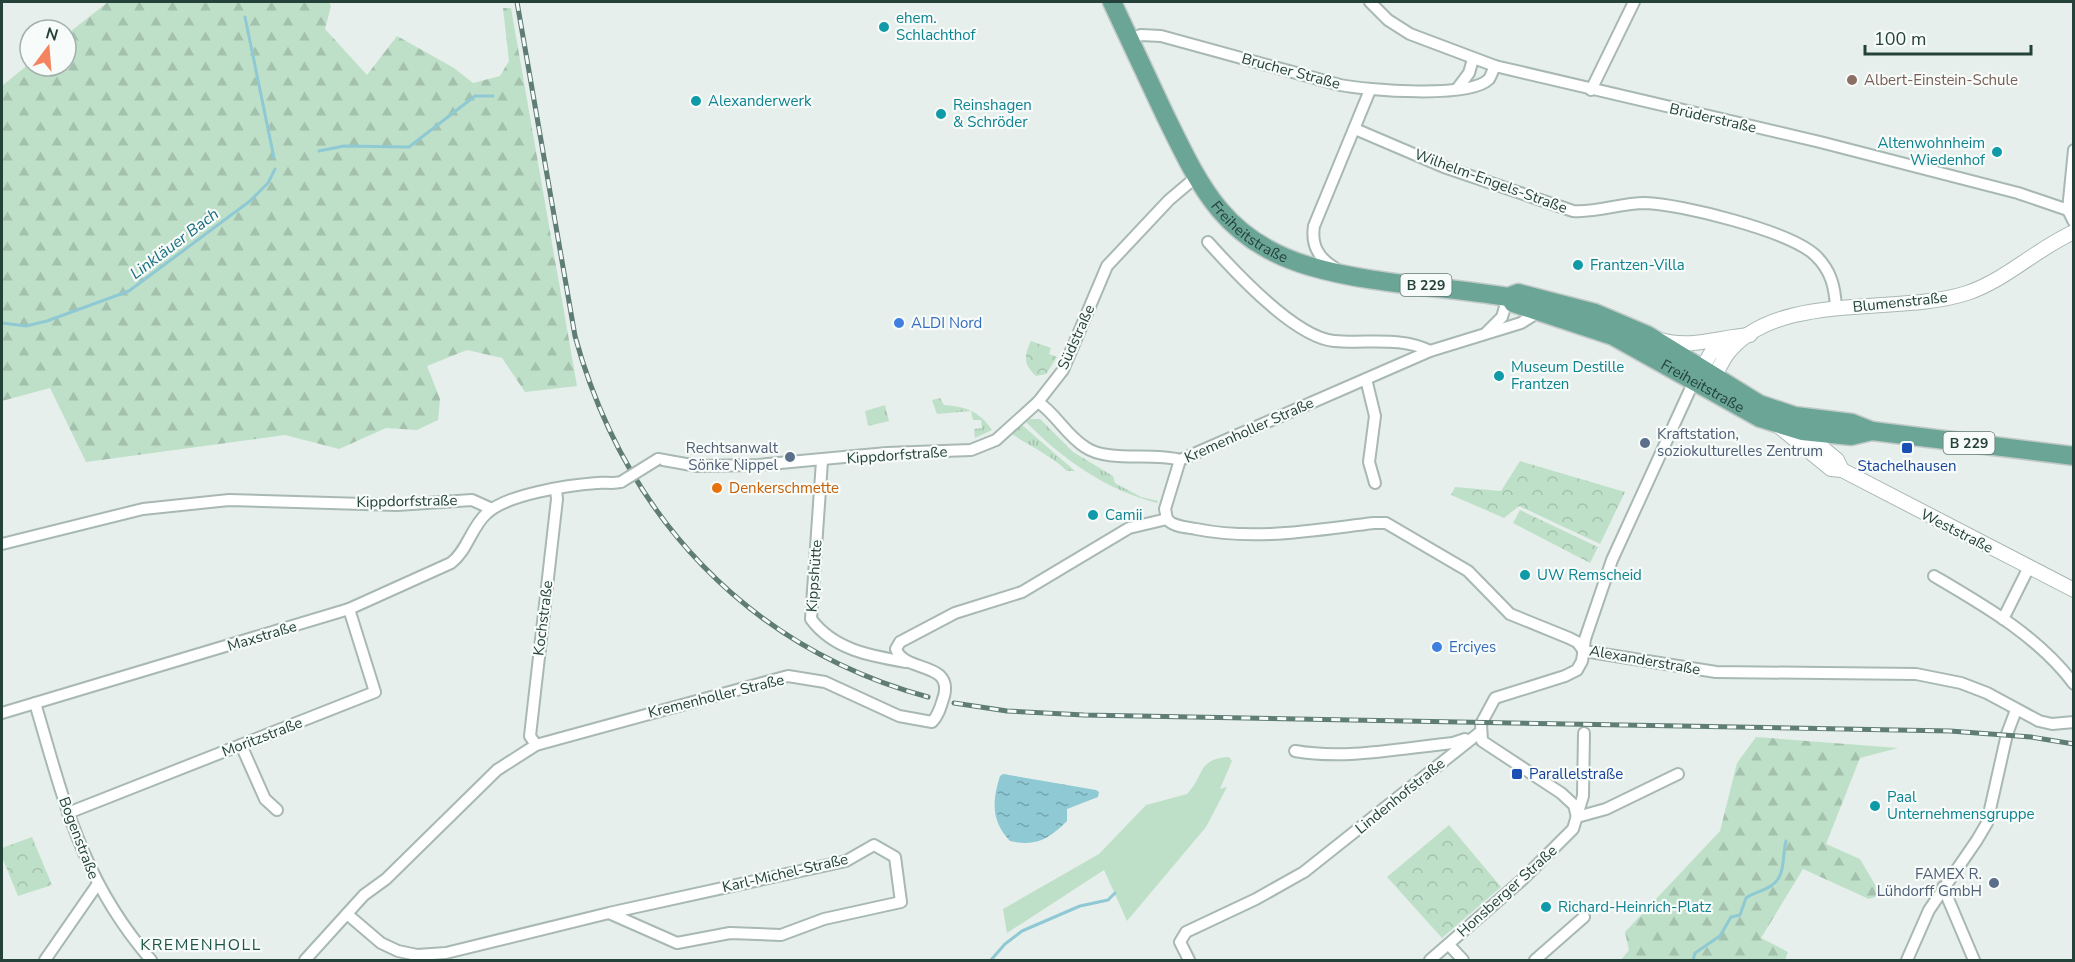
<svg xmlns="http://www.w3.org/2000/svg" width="2075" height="962" font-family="'Nunito Sans',sans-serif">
  <defs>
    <pattern id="grass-tufts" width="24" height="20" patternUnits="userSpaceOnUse" patternTransform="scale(1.5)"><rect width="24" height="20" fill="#bfe0c8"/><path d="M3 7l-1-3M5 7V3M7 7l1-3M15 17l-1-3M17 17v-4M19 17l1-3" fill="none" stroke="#a4c1ad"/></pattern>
    <pattern id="forest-firs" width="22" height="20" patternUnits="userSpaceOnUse" patternTransform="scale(1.5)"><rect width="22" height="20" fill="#bfe0c8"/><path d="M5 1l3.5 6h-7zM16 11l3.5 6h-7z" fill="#a4c1ad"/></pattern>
    <pattern id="park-crowns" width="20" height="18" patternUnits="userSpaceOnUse" patternTransform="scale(1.5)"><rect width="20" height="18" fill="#bfe0c8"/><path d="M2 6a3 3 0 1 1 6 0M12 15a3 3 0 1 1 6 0" fill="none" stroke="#a4c1ad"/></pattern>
    <pattern id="water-ripples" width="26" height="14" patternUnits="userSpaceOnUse" patternTransform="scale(1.5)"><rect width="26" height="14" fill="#8ec9d4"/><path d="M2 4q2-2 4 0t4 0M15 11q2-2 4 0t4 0" fill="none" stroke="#74a5ad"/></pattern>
  </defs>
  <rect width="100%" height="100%" fill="#e6efeb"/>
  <g fill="url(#grass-tufts)">
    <path d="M 940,398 L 944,405 C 967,407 979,411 992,430 L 975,438 L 974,429 L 982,428 L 981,420 L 973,420 L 971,411 L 937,414 L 932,400 Z"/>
    <polygon points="885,405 889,421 868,426 865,411"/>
    <path d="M 1030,419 L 1040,419 L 1073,452 L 1113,476 L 1115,483 L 1141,497 L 1158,501 L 1157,503 C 1106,490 1062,459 1026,422 Z"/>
    <path d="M 1022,425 L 1075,471 L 1067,471 C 1051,455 1031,447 1012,434 Z"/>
  </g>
  <g fill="url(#forest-firs)">
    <polygon points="108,2 329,2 331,6 325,29 367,75 397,36 454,68 473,83 500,76 509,61 503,8 511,8 577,386 525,392 502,358 467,350 427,366 440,399 438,420 417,430 386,428 339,449 285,435 86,462 50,388 2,401 2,86 30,63 30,66 66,66 66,35"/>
    <polygon points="1756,737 1898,748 1860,758 1826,844 1860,859 1881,895 1869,899 1803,869 1761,938 1788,952 1785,960 1621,960 1629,950 1625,932 1720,831 1737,763"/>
  </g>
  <g fill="url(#park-crowns)">
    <path d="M 1031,341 L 1051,348 L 1049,354 L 1057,357 L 1046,374 L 1036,376 C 1023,364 1024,356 1031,341 Z"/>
    <polygon points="1520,461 1625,492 1600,544 1519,506 1504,518 1451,495 1455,487 1501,491"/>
    <polygon points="1520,510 1598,547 1590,563 1513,523"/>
    <polygon points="1449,825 1501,887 1442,938 1387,877"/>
    <polygon points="32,837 52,885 18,896 2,857 2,848"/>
  </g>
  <path fill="#bfe0c8" d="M 1229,757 L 1232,761 L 1220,789 L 1227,787 L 1206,827 L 1127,921 L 1104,870 L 1007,933 L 1003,909 L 1099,854 L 1146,805 L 1187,794 C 1205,775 1197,759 1229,757 Z"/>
  <path fill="url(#water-ripples)" d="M 1003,774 L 1096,790 L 1099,792 L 1098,797 L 1067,809 L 1067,821 C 1049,839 1036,847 1010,841 C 991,821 992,801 1000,776 Z"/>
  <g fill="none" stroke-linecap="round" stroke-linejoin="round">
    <g stroke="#8ec9d4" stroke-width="3">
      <polyline points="245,17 274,158"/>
      <polyline points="319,151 344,146 409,147 475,96 493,96"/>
      <polyline points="2,323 26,326 47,321 129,291 250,201 268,183 275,169"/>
      <polyline points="991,960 1005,944 1022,931 1080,906 1108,900 1115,893"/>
      <path d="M 1693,960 L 1695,953 L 1720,936 L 1731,917 L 1740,915 L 1746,898 C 1754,892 1765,891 1772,885 C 1786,876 1782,855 1786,841"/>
    </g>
    <g stroke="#a8b8b2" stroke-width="14">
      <g id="minor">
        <polyline points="1370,2 1388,20 1410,34 1495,66 1820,142 2018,193 2068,210"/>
        <path d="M 1129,39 L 1141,35 L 1161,36 L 1340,85 C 1366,90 1470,99 1489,79 C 1491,76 1493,70 1495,66"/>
        <polyline points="1457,89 1469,73 1473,59"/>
        <polyline points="1591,90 1634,2"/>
        <path d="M 1355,129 L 1444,167 L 1573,211 C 1597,213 1620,203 1645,203 C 1681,204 1789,231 1815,255 C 1831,270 1835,287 1836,308"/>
        <polyline points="2074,150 2068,210 2074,222"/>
        <path d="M 1208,242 C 1234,271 1294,337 1334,341 C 1366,344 1401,336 1430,351"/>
        <path d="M 1335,268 C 1318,258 1311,245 1314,226 L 1370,90"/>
        <polyline points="1487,332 1502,317 1508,297"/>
        <polyline points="1366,379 1375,416 1369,462 1375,483"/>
        <path d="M 1038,402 C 1056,414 1066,435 1085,447 C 1108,463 1152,452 1180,460"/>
        <polyline points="658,459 697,466 758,465 887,453 971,450 996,440 1038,402 1063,370 1107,266 1169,200 1195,178"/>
        <path d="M 822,461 L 811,619 C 834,650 871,656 906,662"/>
        <path d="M 1167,519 C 1173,527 1186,527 1196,529 C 1256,541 1314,530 1374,523 L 1386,523 L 1468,571 L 1510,614 L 1569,638 L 1577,642 L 1584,651 L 1716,672 L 1916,674 L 1961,683 L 1987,693 L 2039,721 L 2052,724 L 2074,722"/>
        <polyline points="1167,519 1165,509 1180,460 1430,351 1521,323 1540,311"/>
        <polyline points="2,544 143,509 229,500 397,505 472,500 492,509"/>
        <path d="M 1934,576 C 1985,606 2038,636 2074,684"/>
        <polyline points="2003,619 2029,567"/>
        <path d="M 35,703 C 64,801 82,881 151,960"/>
        <path d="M 2,713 L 349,609 L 451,563 C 467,551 471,528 486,514 C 506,494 570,485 597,483 C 605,482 613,484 621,482"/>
        <polyline points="241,745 265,799 277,810"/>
        <polyline points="536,745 530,736 557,499 556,490"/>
        <path d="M 1295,751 C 1346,760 1402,748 1453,743 L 1465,739"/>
        <polyline points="68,813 375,692 349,609"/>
        <polyline points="1577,817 1574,805 1561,793 1482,741 1481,724 1495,698 1565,676 1577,670 1582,661 1585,639 1612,560 1694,381"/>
        <polyline points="1577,817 1606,809 1678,774"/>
        <polyline points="1943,887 1974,960"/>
        <polyline points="347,914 381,943 398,951 417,955 446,953 609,913 846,861 874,845 895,857 901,902 824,919 781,935 730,933 677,943 609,913"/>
        <polyline points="1449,945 1463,960"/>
        <polyline points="45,960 97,885"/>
        <path d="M 305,960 L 364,895 L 386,879 L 497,770 L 536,745 L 788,676 L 825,682 L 899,716 L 932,722 C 939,715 941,705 944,696 C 953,661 904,673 896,649 L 900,642 L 955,613 L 1022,592 L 1129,528 L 1167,519"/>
        <polyline points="1189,960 1180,942 1186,932 1256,899 1304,872 1479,733"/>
        <polyline points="1430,960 1523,879 1573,829 1583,796 1584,733"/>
        <polyline points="1535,960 1584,917"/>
        <polyline points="1907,960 1929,910 1977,840 1987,823 2007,734 2016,710"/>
      </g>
    </g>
    <g stroke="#a8b8b2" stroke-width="16">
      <g id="tertiary">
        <path d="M 1660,340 C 1691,349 1719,337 1750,335"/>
        <polyline points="1702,368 1711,353 1732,340"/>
        <path d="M 1710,385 C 1716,375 1721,362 1728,353 C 1778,290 1897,316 1967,293 C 2006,280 2036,249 2074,232"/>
        <polyline points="1776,424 1831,469 1842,470 2074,590"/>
        <polyline points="1801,430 1837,460 1842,470"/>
      </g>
    </g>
    <g stroke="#c2cac8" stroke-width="21">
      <g id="primary">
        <path id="s1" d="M 1112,2 C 1129,39 1147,76 1164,113 C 1200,187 1224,241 1309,266 C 1373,285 1442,286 1508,297 L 1518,293 L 1595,313 L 1647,335 L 1759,404 L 1795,416 L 1852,423 L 1872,431 L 2074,456"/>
        <path id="s2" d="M 1513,303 L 1613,336 L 1760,418 L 1802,431 L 1851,436 L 1872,431"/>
      </g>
    </g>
    <use href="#minor" stroke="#fff" stroke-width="10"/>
    <use href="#tertiary" stroke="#fff" stroke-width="14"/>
    <use href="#primary" stroke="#6aa596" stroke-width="18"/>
    <g stroke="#5f7d75" stroke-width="5">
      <g id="rail">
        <path d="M 517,2 L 575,336 C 624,515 748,648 928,697"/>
        <polyline points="954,703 1007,711 1084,715 1950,731 2031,737 2074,744"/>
      </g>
    </g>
    <use href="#rail" stroke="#f7fbf9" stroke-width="3" stroke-dasharray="9" stroke-linecap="butt"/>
    <g stroke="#a8b8b2" stroke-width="14" stroke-linecap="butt">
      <polyline id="minor-bridge" points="621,482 658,459"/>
    </g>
    <use href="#minor-bridge" stroke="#fff" stroke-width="10"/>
  </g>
  <g fill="#0f9aa8" stroke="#f7fbf9" stroke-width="2">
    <circle cx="884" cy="27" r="6"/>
    <circle cx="696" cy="101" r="6"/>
    <circle cx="941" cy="114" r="6"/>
    <circle cx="1997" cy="152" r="6"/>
    <circle cx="1578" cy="265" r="6"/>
    <circle cx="1499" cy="376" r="6"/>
    <circle cx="1093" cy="515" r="6"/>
    <circle cx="1525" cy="575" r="6"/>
    <circle cx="1875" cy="806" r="6"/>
    <circle cx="1546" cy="907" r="6"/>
  </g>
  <circle fill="#8d6e63" stroke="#f7fbf9" stroke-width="2" cx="1852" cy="80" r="6"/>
  <g fill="#3f7fe0" stroke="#f7fbf9" stroke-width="2">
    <circle cx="899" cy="323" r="6"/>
    <circle cx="1437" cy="647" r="6"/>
  </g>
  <g fill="#5c6f8a" stroke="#f7fbf9" stroke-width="2">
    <circle cx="1645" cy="443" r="6"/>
    <circle cx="790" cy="457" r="6"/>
    <circle cx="1994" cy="883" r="6"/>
  </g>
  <g fill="#1a4fb4" stroke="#f7fbf9" stroke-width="2">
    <rect x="1901" y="442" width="12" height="12" rx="3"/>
    <rect x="1511" y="768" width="12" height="12" rx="3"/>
  </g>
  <circle fill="#e8710a" stroke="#f7fbf9" stroke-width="2" cx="717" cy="488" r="6"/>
  <g text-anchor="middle" stroke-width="4.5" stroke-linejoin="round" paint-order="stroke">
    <g fill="#f7fbf9" stroke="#637a73" stroke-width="1.5">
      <rect x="1400.5" y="274" width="51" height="22" rx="4.5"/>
      <rect x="1943.5" y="432" width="51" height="22" rx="4.5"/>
    </g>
    <g font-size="14" font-weight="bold" fill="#24423a">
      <text x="1426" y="290">B 229</text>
      <text x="1969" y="448">B 229</text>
    </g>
    <g font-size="15" fill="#0d838f" stroke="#f7fbf9" text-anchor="start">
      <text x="896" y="23">ehem.<tspan x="896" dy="17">Schlachthof</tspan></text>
      <text x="708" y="106">Alexanderwerk</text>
      <text x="953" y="110">Reinshagen<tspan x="953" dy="17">&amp; Schröder</tspan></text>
      <text x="1985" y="148" text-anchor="end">Altenwohnheim<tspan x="1985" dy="17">Wiedenhof</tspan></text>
      <text x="1590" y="270">Frantzen-Villa</text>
      <text x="1511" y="372">Museum Destille<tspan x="1511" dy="17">Frantzen</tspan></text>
      <text x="1105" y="520">Camii</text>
      <text x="1537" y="580">UW Remscheid</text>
      <text x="1887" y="802">Paal<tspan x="1887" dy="17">Unternehmensgruppe</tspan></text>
      <text x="1558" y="912">Richard-Heinrich-Platz</text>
    </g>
    <g font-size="15" fill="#24423a" stroke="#f7fbf9">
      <text transform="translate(1291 71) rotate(15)" y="5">Brucher Straße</text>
      <text transform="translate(1713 118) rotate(13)" y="5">Brüderstraße</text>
      <text transform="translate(1491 181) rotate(20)" y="5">Wilhelm-Engels-Straße</text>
      <text dy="5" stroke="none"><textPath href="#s1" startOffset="272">Freiheitstraße</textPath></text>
      <text transform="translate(1900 302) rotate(-6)" y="5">Blumenstraße</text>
      <text transform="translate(1076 337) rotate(-66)" y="5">Südstraße</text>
      <text dy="5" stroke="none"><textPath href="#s2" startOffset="208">Freiheitstraße</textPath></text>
      <text transform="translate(1249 430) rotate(-24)" y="5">Kremenholler Straße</text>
      <text transform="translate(897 455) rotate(-4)" y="5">Kippdorfstraße</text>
      <text transform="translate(407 501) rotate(-1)" y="5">Kippdorfstraße</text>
      <text transform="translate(1957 531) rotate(27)" y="5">Weststraße</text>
      <text transform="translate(814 576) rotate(-86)" y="5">Kippshütte</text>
      <text transform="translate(543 618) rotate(-83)" y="5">Kochstraße</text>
      <text transform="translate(262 636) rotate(-17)" y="5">Maxstraße</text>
      <text transform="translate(1645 660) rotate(10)" y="5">Alexanderstraße</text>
      <text transform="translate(716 696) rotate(-14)" y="5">Kremenholler Straße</text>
      <text transform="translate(262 737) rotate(-21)" y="5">Moritzstraße</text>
      <text transform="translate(1400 796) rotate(-39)" y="5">Lindenhofstraße</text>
      <text transform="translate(79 838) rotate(69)" y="5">Bogenstraße</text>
      <text transform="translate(785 873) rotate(-13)" y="5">Karl-Michel-Straße</text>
      <text transform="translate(1507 891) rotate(-42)" y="5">Honsberger Straße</text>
    </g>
    <g font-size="15" fill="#785e54" stroke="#f7fbf9" text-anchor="start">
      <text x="1864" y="85">Albert-Einstein-Schule</text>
    </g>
    <g font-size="15" fill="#366cbe" stroke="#f7fbf9" text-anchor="start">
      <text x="911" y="328">ALDI Nord</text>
      <text x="1449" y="652">Erciyes</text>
    </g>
    <g font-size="15" fill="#4e5e75" stroke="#f7fbf9" text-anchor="end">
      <text x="1657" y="439" text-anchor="start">Kraftstation,<tspan x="1657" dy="17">soziokulturelles Zentrum</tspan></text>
      <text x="778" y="453">Rechtsanwalt<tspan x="778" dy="17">Sönke Nippel</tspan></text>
      <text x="1982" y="879">FAMEX R.<tspan x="1982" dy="17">Lühdorff GmbH</tspan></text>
    </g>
    <g font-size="15" fill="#164399" stroke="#f7fbf9">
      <text x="1907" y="471">Stachelhausen</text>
      <text x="1529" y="779" text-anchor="start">Parallelstraße</text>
    </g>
    <g font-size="15" fill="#c56008" stroke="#f7fbf9" text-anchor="start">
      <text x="729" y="493">Denkerschmette</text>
    </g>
    <g font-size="16" font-style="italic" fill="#1c6f80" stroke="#f7fbf9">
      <text transform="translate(174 243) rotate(-37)" y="6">Linkläuer Bach</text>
    </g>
    <g font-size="16" letter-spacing="1.5" fill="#1f5548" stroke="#f7fbf9">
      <text x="201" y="950">KREMENHOLL</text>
    </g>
  </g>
  <rect width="2075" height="962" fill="none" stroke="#24423a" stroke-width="6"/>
  <g transform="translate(48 48) rotate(16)"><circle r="28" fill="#f7fbf9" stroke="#a3b1ad" stroke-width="1.5"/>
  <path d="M0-4.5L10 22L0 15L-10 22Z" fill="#f4845f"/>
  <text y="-9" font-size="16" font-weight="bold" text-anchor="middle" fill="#24423a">N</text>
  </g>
  <path d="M1865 45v9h166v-9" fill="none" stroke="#24423a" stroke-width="3"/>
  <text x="1874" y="45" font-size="18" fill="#24423a" stroke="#f7fbf9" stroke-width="4.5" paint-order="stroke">100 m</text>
</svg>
